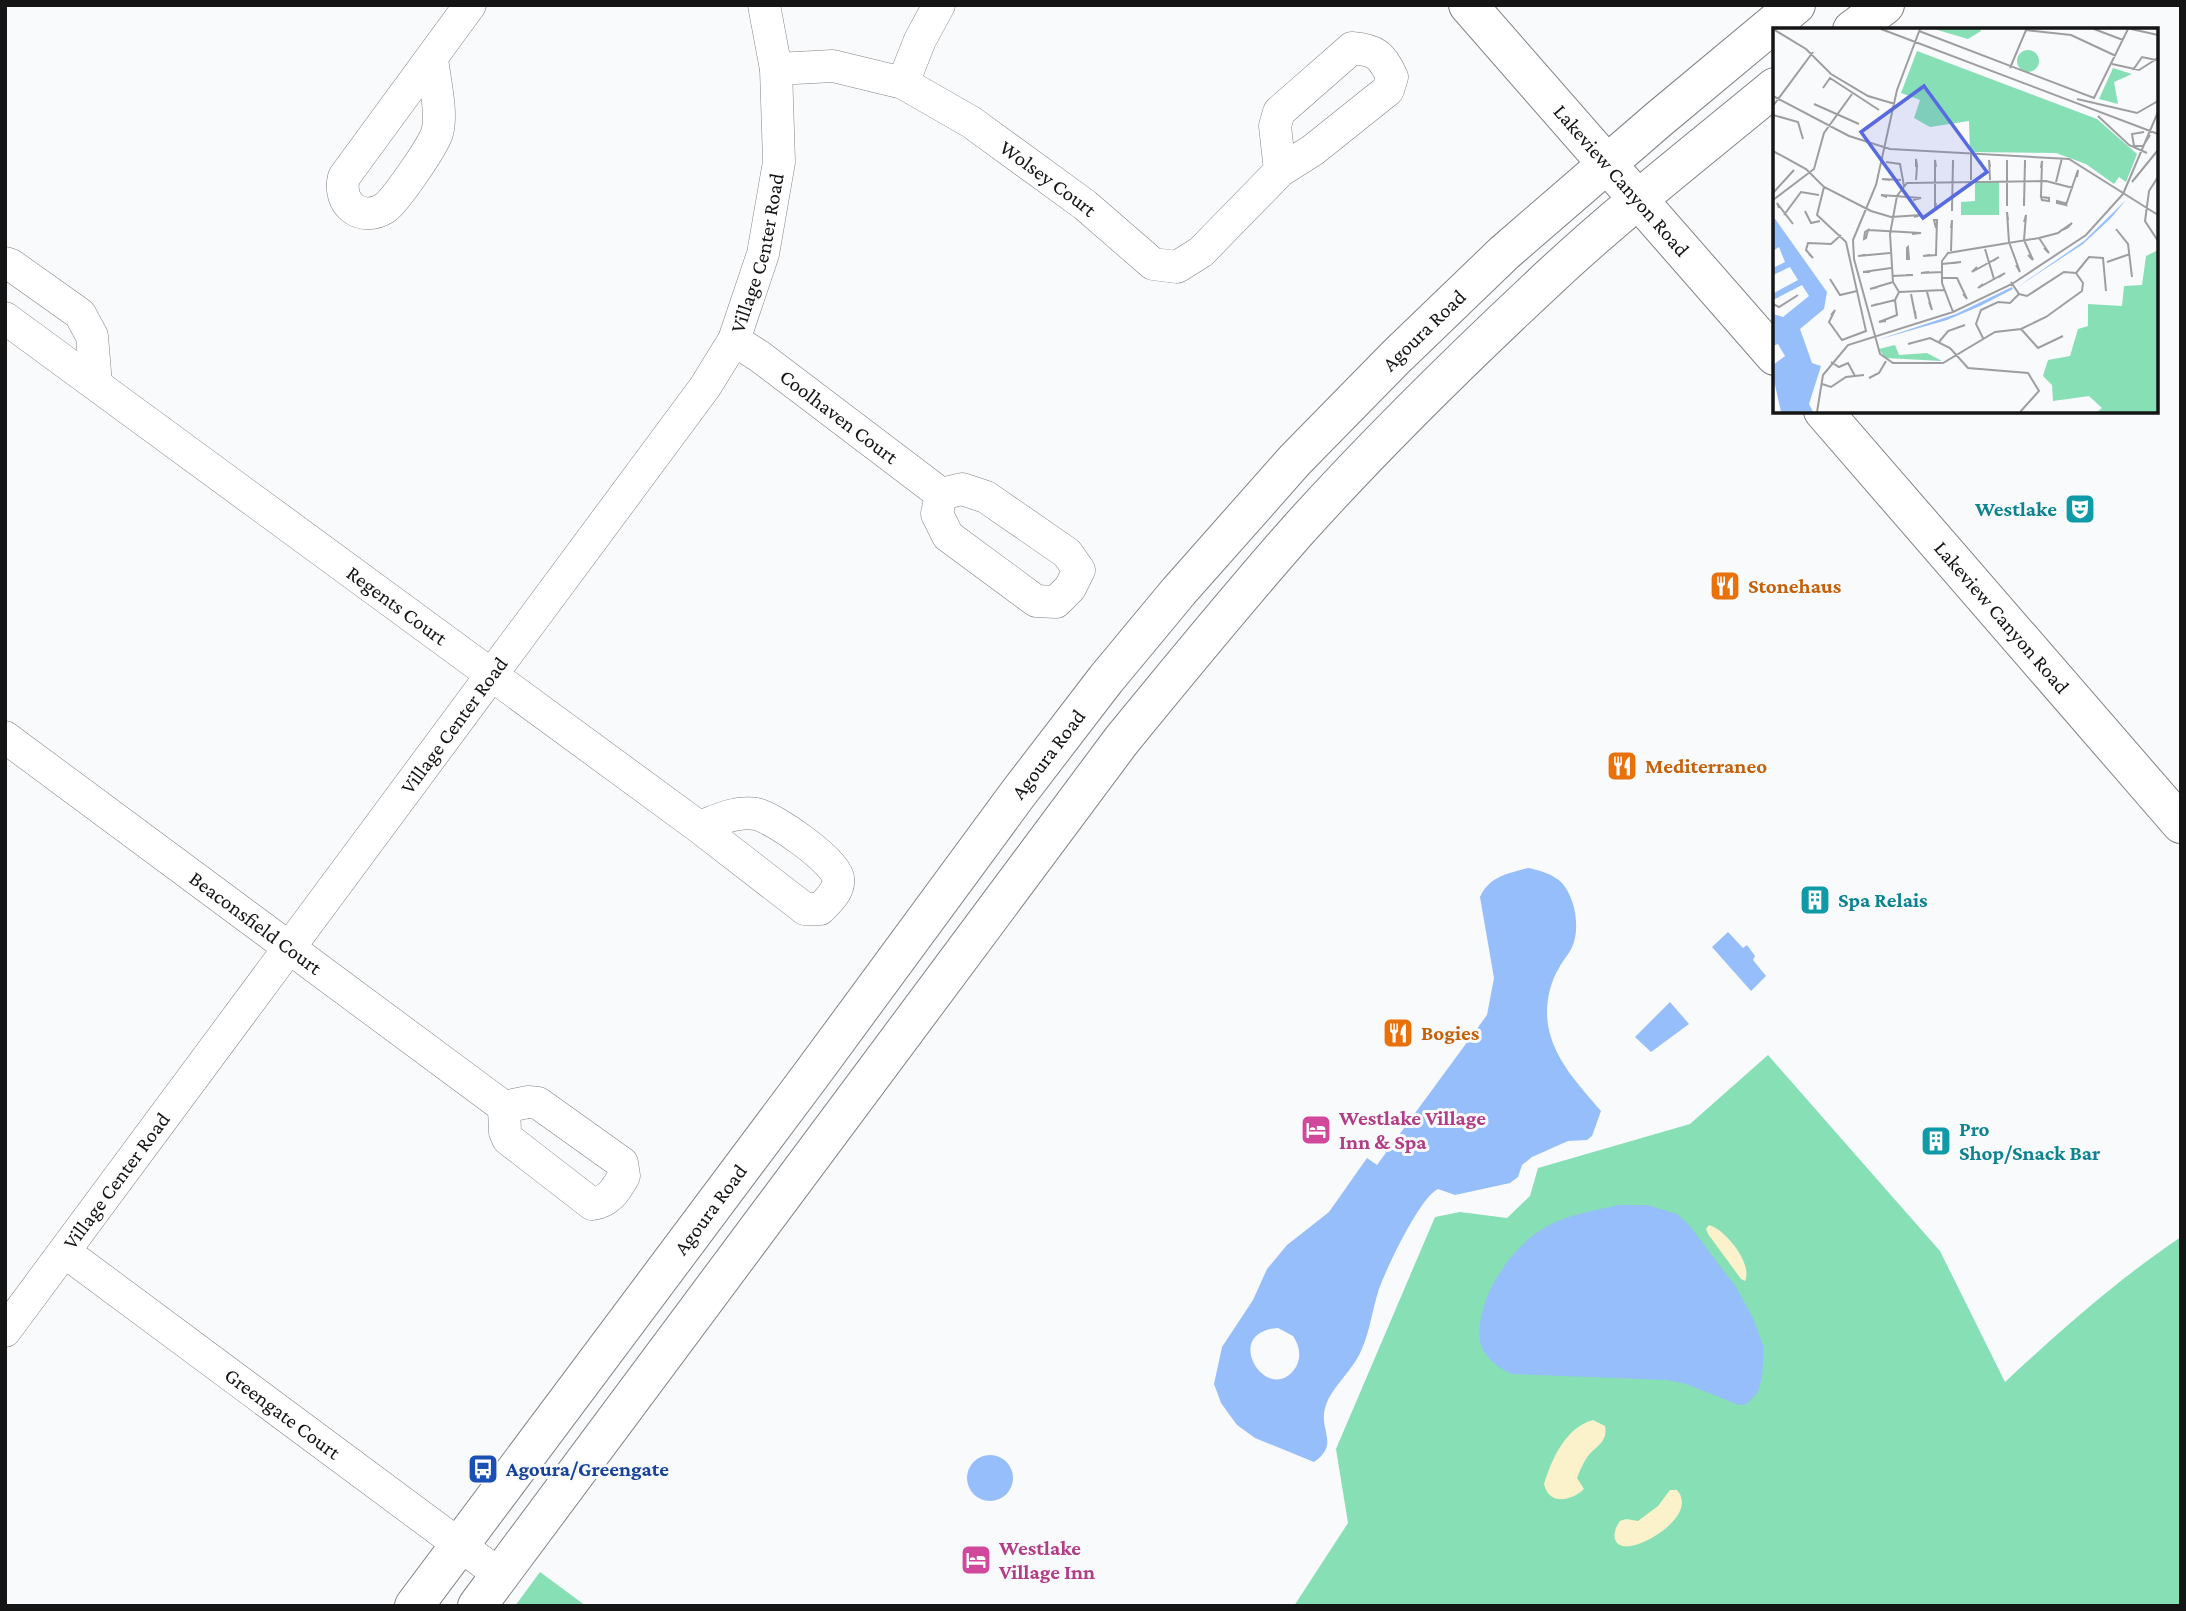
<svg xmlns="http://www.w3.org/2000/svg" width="2186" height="1611" font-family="'Crimson Pro',serif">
  <rect width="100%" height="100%" fill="#f9fafc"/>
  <g fill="#87dfb6">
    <path d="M 1768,1055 L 1940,1251 L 2005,1382 C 2061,1330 2117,1280 2181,1237 L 2181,1606 L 1294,1606 L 1348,1523 L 1336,1449 L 1435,1217 L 1460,1212 L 1507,1218 L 1530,1196 L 1538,1168 L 1690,1124 Z"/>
    <polygon points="540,1572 586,1606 515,1606"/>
  </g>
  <g fill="#fbf1cb">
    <path d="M 1709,1225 C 1726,1230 1753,1264 1745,1281 L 1741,1279 L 1708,1234 L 1706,1229 Z"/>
    <path d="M 1593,1420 L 1605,1426 C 1608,1442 1597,1445 1588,1456 C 1583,1463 1580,1470 1577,1478 L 1584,1489 C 1571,1501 1549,1506 1544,1484 C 1552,1459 1565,1428 1593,1420 Z"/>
    <path d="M 1670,1490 L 1677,1490 C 1697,1513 1651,1543 1631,1546 C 1612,1549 1611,1533 1620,1521 L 1626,1519 L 1638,1521 L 1658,1506 Z"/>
  </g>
  <g fill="#95befa" fill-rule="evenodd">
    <path d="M 1528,868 C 1539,870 1553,874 1562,883 C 1575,898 1580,926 1573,945 C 1570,953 1563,960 1559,968 C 1549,984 1545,1006 1548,1025 C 1554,1060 1579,1085 1601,1111 L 1592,1136 L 1587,1140 L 1568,1141 L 1532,1157 L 1522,1165 L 1518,1177 L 1510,1183 L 1455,1195 L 1438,1189 C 1420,1197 1386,1269 1379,1289 C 1372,1310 1370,1332 1361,1351 C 1353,1370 1332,1387 1326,1405 C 1317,1430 1341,1443 1314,1462 L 1255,1438 L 1237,1425 L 1221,1403 L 1214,1384 L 1222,1347 L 1253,1300 L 1267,1269 L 1287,1245 L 1329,1212 L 1367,1158 L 1377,1165 L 1487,1015 L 1494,978 L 1480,897 C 1490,876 1507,874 1528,868 ZM 1278,1328 L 1293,1336 C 1299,1345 1302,1356 1296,1367 C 1269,1409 1219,1332 1278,1328 Z"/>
    <polygon points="1728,932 1743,948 1747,945 1755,956 1753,960 1766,976 1751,991 1712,947"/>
    <polygon points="1670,1002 1689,1024 1651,1052 1635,1037"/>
    <path d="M 1619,1205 L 1647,1205 L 1677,1214 L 1689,1225 L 1736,1287 L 1753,1318 L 1764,1348 L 1762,1377 L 1758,1392 L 1747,1404 L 1739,1405 L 1686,1384 L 1667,1380 L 1512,1374 C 1498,1368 1482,1356 1480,1340 C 1475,1301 1509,1250 1541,1230 C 1564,1215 1593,1211 1619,1205 Z"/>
    <circle cx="990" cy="1478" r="23"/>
  </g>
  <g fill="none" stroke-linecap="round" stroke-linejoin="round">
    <g stroke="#828385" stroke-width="33">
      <g id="minor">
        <path d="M 432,58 C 434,78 443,114 437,133 C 433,146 396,200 385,208 C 361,223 337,204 344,177 L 470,5"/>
        <path id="s1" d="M 776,69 L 833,66 L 903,83 L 971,122 L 1085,205 L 1153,264 L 1177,267 L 1201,252 L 1280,171 L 1313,150 L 1388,90 L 1392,77 C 1382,55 1376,50 1352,48 L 1279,112 L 1275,126 L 1280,171"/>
        <polyline points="903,83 920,40 939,5"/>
        <polyline points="5,263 11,265 80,314 92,336 96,384"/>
        <path id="s2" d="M 5,318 L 699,827 L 805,909 L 820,909 C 828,901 840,891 838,878 C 837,862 773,817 756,814 C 737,810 716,821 699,827"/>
        <path id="s3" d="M 734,340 L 759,356 L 941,494 L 962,489 L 986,497 L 1067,553 L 1079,570 L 1070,588 L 1056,602 L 1036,601 L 948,536 L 937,514 L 941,494"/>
        <path id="s4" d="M 5,737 L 504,1107"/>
        <path d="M 528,1102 L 538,1103 L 622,1163 L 624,1176 C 616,1190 609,1202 592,1204 L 508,1139 L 505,1132 L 504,1107 Z"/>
        <path id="s5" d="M 65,1252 L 500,1575"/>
        <path id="s6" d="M 5,1331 L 705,387 L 734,340 L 763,254 L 779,162 L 776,69 L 764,5"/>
      </g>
    </g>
    <g stroke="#828385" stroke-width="40">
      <g id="tertiary">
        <path id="s7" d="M 1468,5 L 1775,356"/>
        <path id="s8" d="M 1823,411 L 2181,824"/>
      </g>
    </g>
    <g stroke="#828385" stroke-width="40">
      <g id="secondary">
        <polyline points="1852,30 1885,5"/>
        <path id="s9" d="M 414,1606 L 814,1071 L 1017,795 L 1106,679 L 1179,591 L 1295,460 L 1396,357 L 1504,253 L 1659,119 L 1796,5"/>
        <path d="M 477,1606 L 1121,741 C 1179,670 1237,599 1298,530 C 1378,441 1464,357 1552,275 C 1623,209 1700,149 1775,87"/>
      </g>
    </g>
    <use href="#minor" stroke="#fff" stroke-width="32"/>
    <use href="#tertiary" stroke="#fff" stroke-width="38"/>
    <use href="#secondary" stroke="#fff" stroke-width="38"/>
  </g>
  <defs>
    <g id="theatre-square" transform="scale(1.575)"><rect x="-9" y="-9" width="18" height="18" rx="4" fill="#0f9aa8" stroke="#f9fafc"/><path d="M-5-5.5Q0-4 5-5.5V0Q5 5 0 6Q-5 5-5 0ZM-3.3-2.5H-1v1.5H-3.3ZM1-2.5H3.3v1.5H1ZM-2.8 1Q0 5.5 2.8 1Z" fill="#fff"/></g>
    <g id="restaurant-square" transform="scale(1.575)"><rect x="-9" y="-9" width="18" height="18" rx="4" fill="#e8710a" stroke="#f9fafc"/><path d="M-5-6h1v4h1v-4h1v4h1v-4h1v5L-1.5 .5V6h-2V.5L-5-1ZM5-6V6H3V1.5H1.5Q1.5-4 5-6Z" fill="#fff"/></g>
    <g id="building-square" transform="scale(1.575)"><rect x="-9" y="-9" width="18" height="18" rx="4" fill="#0f9aa8" stroke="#f9fafc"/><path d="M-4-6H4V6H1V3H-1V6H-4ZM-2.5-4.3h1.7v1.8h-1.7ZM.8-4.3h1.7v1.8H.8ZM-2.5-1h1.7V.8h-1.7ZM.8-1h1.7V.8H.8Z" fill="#fff"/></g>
    <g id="hotel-square" transform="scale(1.575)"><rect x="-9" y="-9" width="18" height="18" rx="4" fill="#d1479c" stroke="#f9fafc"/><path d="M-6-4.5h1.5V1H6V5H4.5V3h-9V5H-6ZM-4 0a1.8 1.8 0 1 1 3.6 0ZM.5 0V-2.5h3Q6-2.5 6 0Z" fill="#fff"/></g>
    <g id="bus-square" transform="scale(1.575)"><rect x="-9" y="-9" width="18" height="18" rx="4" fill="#1a4fb4" stroke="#f9fafc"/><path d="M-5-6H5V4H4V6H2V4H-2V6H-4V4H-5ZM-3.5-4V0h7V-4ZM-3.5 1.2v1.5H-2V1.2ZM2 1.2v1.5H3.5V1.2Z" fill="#fff"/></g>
  </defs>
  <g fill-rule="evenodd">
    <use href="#theatre-square" x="2080" y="509"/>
    <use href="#restaurant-square" x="1725" y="586"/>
    <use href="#restaurant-square" x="1622" y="766"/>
    <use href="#building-square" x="1815" y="900"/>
    <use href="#restaurant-square" x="1398" y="1033"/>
    <use href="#hotel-square" x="1316" y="1130"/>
    <use href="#building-square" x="1936" y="1141"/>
    <use href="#bus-square" x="483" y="1469"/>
    <use href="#hotel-square" x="976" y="1560"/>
  </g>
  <g text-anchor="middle" stroke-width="6" stroke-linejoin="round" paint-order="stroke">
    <g font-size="21" fill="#151516" stroke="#f9fafc">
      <text dy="7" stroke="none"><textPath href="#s1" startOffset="303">Wolsey Court</textPath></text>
      <text dy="7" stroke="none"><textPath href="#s7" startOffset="233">Lakeview Canyon Road</textPath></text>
      <text dy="7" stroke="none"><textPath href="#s6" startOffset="1321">Village Center Road</textPath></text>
      <text dy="7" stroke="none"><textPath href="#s9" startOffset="1629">Agoura Road</textPath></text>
      <text dy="7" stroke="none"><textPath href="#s3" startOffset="130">Coolhaven Court</textPath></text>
      <text dy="7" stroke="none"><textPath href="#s2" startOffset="486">Regents Court</textPath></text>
      <text dy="7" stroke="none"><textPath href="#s8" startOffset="273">Lakeview Canyon Road</textPath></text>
      <text dy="7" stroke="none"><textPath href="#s6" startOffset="754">Village Center Road</textPath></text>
      <text dy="7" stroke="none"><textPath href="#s9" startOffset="1062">Agoura Road</textPath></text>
      <text dy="7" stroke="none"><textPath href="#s4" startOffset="312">Beaconsfield Court</textPath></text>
      <text dy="7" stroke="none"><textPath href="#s6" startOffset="187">Village Center Road</textPath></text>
      <text dy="7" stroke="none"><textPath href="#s9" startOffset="495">Agoura Road</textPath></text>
      <text dy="7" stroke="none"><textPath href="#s5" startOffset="271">Greengate Court</textPath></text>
    </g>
    <g font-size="21" font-weight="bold" fill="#0d838f" stroke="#f9fafc" text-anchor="start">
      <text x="2057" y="516" text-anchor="end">Westlake</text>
      <text x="1838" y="907">Spa Relais</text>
      <text x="1959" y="1136">Pro<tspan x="1959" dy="24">Shop/Snack Bar</tspan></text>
    </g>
    <g font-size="21" font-weight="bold" fill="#c56008" stroke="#f9fafc" text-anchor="start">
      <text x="1748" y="593">Stonehaus</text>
      <text x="1645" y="773">Mediterraneo</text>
      <text x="1421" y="1040">Bogies</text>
    </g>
    <g font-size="21" font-weight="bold" fill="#b23c85" stroke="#f9fafc" text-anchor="start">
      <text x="1339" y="1125">Westlake Village<tspan x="1339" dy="24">Inn &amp; Spa</tspan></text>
      <text x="999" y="1555">Westlake<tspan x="999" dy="24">Village Inn</tspan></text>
    </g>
    <g font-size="21" font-weight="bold" fill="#164399" stroke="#f9fafc" text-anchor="start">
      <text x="506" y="1476">Agoura/Greengate</text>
    </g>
  </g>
  <g transform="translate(1773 28)">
    <rect width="385" height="385" fill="#f9fafc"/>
    <path d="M 161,1 L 207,1 L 208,3 L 195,11 ZM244 33a11 11 0 1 1 22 0a11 11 0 1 1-22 0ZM 144,23 L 324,91 L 364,126 L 353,154 L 346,149 L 341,156 L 313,136 L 283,125 L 197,124 L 196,93 L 157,99 L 141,90 L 147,72 L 128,65 ZM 340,40 L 359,46 L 341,54 L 345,76 L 326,71 ZM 202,153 L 226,154 L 226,187 L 188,187 L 188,174 L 202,173 ZM 385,222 L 385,384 L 324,384 L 329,380 L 316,368 L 280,373 L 279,357 L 270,348 L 275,332 L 297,328 L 305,301 L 315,298 L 315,276 L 349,278 L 351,258 L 369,257 L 373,228 ZM 122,317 L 126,327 L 154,325 L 169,333 L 112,330 L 106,321 Z" fill="#87dfb6"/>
    <path d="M 353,172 L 338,190 L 310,216 L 243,260 L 311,213 ZM 0,188 L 54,264 L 51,281 L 27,301 L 39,335 L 48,338 L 36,376 L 40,384 L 8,384 L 0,348 L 0,337 L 12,328 L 5,316 L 0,318 L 0,286 L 10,289 L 36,268 L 29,257 L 0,272 L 1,265 L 25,252 L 17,239 L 0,247 L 0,240 L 12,234 L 6,219 L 0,223 ZM 239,259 L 240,261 L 207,278 L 174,292 L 104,312 L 183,286 Z" fill="#95befa"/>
    <path fill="none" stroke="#9e9ea0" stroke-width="2" d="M 0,1 L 33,21 L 58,46 L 95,68 L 122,76M 108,1 L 385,106M 147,1 L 124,62 L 103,157 L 80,212 L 81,231 L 107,326 L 120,335 L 170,335 L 222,304 L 248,301 L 273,289 L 309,263 L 310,255 L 303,245M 321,1 L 350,12M 358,1 L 385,7M 146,3 L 321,70 L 355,1M 339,36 L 366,42 L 385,30M 237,40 L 253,2 L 298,7 L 343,28M 360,42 L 369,29 L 383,32M 50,60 L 57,50 L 106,82M 0,68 L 76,108 L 117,121 L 296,131 L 385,187M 304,71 L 364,85 L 385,73M 41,76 L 86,96M 0,78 L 40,24M 0,87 L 25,94 L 30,111M 325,88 L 356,117 L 374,125M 371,104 L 359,106 L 361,118 L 370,118 L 377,107M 0,123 L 33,141 L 51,159 L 98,183 L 118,189 L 148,187 L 141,189M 120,135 L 113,134 L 127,136 L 131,158M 385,149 L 376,163 L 372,193 L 385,213M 117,152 L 109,151 L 128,152M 143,152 L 144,138 L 143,131 L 143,139M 198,152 L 198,126M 217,152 L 216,132 L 217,139M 283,154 L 289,130M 359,154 L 385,122M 51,159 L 44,187 L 73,214 L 93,303 L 69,312 L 56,294 L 62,282 L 58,287M 0,165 L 21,142M 350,166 L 385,84M 114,169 L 108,167 L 148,170 L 140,172M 268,169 L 269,133 L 268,140M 268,169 L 276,170 L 276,173 L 269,172 ZM 251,170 L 251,178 L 252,132 L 252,140M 234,171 L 234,178 L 234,132 L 234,139M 0,172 L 41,141 L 51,105 L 79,66M 284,173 L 292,175 L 293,177 L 284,175 ZM 163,175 L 162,183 L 162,132 L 163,139M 179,175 L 179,183 L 180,132 L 180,139M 293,177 L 305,142 L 304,149M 6,180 L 4,175 L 20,196M 32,183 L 38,195 L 47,193M 11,187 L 28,164 L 46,167M 235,192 L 234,184 L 236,214 L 247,244 L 243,237M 251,194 L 253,187 L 251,212 L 260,232 L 255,227M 178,200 L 179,192 L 178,223M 343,201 L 355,216 L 359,249M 95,202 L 148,205 L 139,206M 95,202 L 93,210 L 91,211 L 92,204 ZM 266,210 L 276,225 L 271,220M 135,219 L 136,231 L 134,231 L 134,220 ZM 212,221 L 221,251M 36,226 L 40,230 L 33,222 L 35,215 L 58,216 L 68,207M 93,227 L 85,228 L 117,225M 157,227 L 150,228 L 164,227M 163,227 L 164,192 L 161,192 L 163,200M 334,234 L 357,226M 169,236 L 188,234 L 181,235M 204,239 L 199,244 L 226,229 L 220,233M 97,244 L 90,244 L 118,240M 156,244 L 148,245 L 169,244M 303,245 L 316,229 L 330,230 L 333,263M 119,248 L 140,247 L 133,247M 169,250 L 184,250 L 194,271 L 190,266M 57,251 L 67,267 L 84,263M 238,254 L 246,266 L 254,268 L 291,244 L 303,245M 210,256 L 205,260 L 232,245 L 226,249M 105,259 L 97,261 L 120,254M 126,264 L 120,254 L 117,206 L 124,168 L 134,155 L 273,153 L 300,160M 126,264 L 171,262M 154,264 L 159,282 L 156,274M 138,266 L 143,291 L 142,283M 0,276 L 6,279 L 25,267M 105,276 L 98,278 L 122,272M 180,284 L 169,255 L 169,233 L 175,225 L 266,210 L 285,205 L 289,202 L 294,200 L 299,195 L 289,202M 113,293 L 106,294 L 124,287 L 122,272 L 126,264M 248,301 L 265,320 L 290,308M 210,310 L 203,296 L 208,282 L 225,274 L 237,275 L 246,266M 166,314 L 175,303 L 192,297M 135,316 L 157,310 L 177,320 L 195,340 L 255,345 L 266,363 L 247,384M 58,334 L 66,339 L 75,335 L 82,348M 96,350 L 106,345 L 113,333M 49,356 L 58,359 L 73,349 L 91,347M 44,384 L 50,347 L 75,317 L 180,284 L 239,256 L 313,207 L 350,166"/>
    <path fill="#586ae0" fill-opacity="0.15" stroke="#586ae0" stroke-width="3.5" d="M 151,58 L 214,144 L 150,190 L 88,104 Z"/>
    <rect width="385" height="385" fill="none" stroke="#151516" stroke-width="3.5"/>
  </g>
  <rect width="2186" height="1611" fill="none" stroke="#151516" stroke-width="14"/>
</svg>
